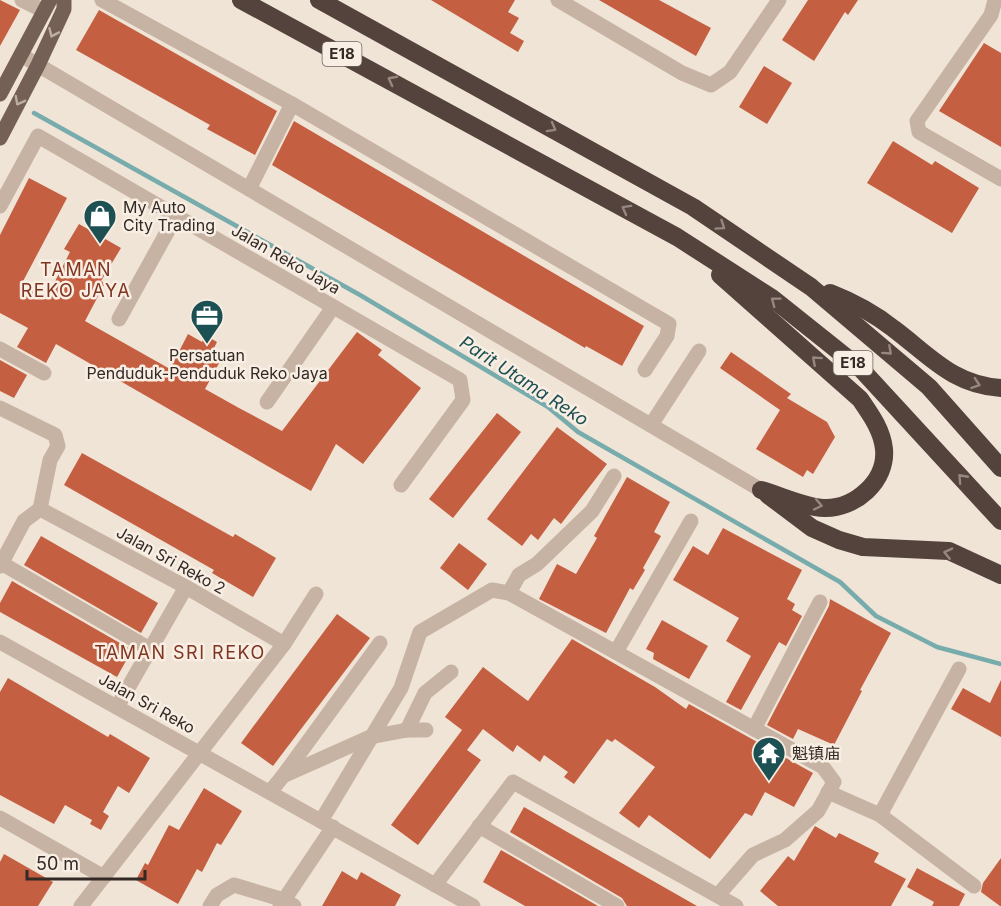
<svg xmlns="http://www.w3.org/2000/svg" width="1001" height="906" font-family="Inter,'Noto Sans SC',sans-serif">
  <rect width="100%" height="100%" fill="#f0e4d7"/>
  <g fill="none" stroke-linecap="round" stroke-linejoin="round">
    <polyline stroke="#77abac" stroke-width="4.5" points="34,113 360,295 548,407 578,432 840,582 876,616 937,647 1001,664"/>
  </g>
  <g fill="#c45f41">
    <polygon points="0,0 20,10 0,46"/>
    <polygon points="431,0 515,0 508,12 519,18 510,33 524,41 518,52"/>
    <polygon points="599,0 659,0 711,28 696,56"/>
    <polygon points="808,0 858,0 848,15 845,12 814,61 782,40"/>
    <polygon points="99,10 277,111 255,155 207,129 210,125 76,50"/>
    <polygon points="984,43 1001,53 1001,147 939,111"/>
    <polygon points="764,66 792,83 767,124 739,107"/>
    <polygon points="294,121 644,326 622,366 586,346 585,348 272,165"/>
    <polygon points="893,141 932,165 935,161 979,188 952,233 867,183"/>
    <polygon points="29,178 67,198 21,285 46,299 70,252 64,249 79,224 121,248 101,281 105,283 85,321 170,369 188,334 202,342 205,335 217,342 214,348 224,354 205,389 239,408 282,431 357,332 382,350 378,355 421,388 363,464 336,444 311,491 56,344 46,363 17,347 28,328 0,313 0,235"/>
    <polygon points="731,352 791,394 787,398 827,422 835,437 813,474 807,470 803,477 756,449 780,410 720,368"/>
    <polygon points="0,360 27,375 14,398 0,391"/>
    <polygon points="497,413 521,432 453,518 429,499"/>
    <polygon points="557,427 607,464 561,524 554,518 538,540 531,534 522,546 487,519"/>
    <polygon points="82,453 233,537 235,534 276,558 253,597 212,573 214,570 64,485"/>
    <polygon points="627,477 670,502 654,532 661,536 643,568 645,570 633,590 630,588 606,633 539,599 557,564 576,574 597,538 594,536"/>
    <polygon points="723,528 802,570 787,599 795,604 792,610 802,616 786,646 779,642 741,710 726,702 751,656 726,641 739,618 673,580 693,546 708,555"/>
    <polygon points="41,536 158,603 141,633 24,565"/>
    <polygon points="459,543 487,564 468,590 440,568"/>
    <polygon points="12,581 132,650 117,677 0,612 0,603"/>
    <polygon points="830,599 891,633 860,690 862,691 834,745 798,729 793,739 767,725 829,606"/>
    <polygon points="337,614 370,638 273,766 241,743"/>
    <polygon points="662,620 708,646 689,679 653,659 654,653 646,649"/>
    <polygon points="572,639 655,687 686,709 689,704 813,773 794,807 765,792 752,816 745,813 710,859 649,815 639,828 619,813 655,767 615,739 612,742 607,739 574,784 564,777 568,772 544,755 540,762 517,745 513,752 483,729 467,750 481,760 418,845 391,825 462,730 445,717 483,667 528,701"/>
    <polygon points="8,678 108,737 110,734 150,758 129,793 118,786 103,812 109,816 101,830 90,824 92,820 65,805 54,824 0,795 0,692"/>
    <polygon points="1001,680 1001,737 951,709 963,688 990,703"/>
    <polygon points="204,788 242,811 221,845 217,843 202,872 197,869 178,904 136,880 145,863 148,865 169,825 179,830"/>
    <polygon points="524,807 569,833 697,906 627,906 622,898 510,832"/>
    <polygon points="815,826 836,838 839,833 879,853 874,862 906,879 891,906 778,906 760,891 788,856 794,861"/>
    <polygon points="501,850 598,906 525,906 483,882"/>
    <polygon points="4,854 53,882 38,906 0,906 0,862"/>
    <polygon points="1001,858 1001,906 1000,906 981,892 983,883"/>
    <polygon points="917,868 965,894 959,906 932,906 934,902 907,887"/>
    <polygon points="342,871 357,880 361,872 401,895 395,906 322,906"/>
  </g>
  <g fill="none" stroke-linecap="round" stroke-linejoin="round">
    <g stroke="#c7b3a4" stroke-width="15">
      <polyline points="22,0 44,11"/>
      <polyline points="102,0 292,104"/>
      <polyline points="558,0 682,73 711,85 730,72 779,0"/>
      <polyline points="995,0 991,15 917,121 919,132 1001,179"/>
      <polyline points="21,55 761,490"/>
      <polyline points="249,189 292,104 669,324 667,336 645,370"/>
      <polyline points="0,206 38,136 460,380 463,400 401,485"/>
      <polyline points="119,319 176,216"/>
      <polyline points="0,349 44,373"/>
      <polyline points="267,402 333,307"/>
      <polyline points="0,408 55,435 58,446 50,460 40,509"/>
      <polyline points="651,425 699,351"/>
      <polyline points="40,509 186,587 284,644"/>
      <polyline points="1,563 150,649"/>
      <polyline points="0,566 24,521 40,509"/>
      <polyline points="509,593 519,575 537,564 592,511 614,476"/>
      <polyline points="0,642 473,906"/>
      <polyline points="616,652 691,521"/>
      <polyline points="117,707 186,587"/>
      <polyline points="754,729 820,602"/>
      <polyline points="407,730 425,693 451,672"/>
      <polyline points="283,776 380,643"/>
      <polyline points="270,792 283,776 370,737 407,730 426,730"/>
      <polyline points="828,792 880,815 974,886"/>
      <polyline points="880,815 959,669"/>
      <polyline points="0,818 104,877"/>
      <polyline points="321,821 401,688 420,632 492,590 509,593 823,767 834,782 818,811 785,840 753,855 718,895"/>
      <polyline points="479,826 617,906"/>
      <polyline points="435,885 513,782 736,906"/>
      <polyline points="81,906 284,644 316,594"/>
      <polyline points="210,906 217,895 234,885 284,900 294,906"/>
      <polyline points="280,906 333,827"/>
    </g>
    <g stroke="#756056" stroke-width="15">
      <polyline points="0,94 50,0"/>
      <polyline points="0,138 38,65 64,9 64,0"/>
    </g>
    <g stroke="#54433c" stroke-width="18">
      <polyline points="241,0 677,237 772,298 861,369 1001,521"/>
      <polyline points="319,0 693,207 811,287 929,387 1001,468"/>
      <path d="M 720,275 L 860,399 C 871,415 882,430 884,449 C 887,481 855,509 824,508 C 807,508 779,495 761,490"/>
      <path d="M 830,293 C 853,302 875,314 894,329 C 930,356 953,385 1001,388"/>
      <polyline points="768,495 812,528 839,540 863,547 949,551 1001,575"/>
    </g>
  </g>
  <defs><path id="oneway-chevron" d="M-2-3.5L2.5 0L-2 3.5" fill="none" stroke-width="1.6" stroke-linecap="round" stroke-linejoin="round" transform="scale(1.5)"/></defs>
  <g stroke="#bdaea4">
    <use href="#oneway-chevron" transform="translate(53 33) rotate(114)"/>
    <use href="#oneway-chevron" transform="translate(19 101) rotate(118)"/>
  </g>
  <g stroke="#96877f">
    <use href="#oneway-chevron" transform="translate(392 80) rotate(-152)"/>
    <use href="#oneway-chevron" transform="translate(552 128) rotate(29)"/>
    <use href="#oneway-chevron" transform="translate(626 209) rotate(-151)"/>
    <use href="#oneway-chevron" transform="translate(721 226) rotate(34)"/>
    <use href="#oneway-chevron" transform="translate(775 301) rotate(-143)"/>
    <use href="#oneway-chevron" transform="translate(888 351) rotate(42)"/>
    <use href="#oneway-chevron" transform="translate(816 360) rotate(-138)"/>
    <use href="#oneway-chevron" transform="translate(976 384) rotate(19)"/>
    <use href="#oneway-chevron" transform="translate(962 478) rotate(-132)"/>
    <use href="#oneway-chevron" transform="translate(818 505) rotate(12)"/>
    <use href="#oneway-chevron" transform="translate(948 553) rotate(-167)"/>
  </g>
  <defs>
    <g id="shop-pin" transform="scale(1.725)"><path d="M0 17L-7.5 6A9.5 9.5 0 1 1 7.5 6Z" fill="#1c5053" stroke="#f8eee3"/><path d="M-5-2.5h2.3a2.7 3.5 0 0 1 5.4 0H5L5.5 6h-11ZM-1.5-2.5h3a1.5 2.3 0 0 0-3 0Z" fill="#fff"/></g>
    <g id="office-pin" transform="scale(1.725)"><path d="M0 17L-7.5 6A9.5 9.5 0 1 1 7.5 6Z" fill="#1c5053" stroke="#f8eee3"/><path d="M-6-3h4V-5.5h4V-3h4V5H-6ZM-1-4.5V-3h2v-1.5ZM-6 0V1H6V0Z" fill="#fff"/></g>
    <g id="temple-pin" transform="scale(1.725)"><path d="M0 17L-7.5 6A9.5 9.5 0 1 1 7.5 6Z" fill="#1c5053" stroke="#f8eee3"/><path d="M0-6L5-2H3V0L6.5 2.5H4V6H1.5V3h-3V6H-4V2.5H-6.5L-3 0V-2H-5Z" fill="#fff"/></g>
  </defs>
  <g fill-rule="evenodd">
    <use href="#shop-pin" x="100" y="216"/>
    <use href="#office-pin" x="207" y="316"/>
    <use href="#temple-pin" x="769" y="753"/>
  </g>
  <g text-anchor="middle" stroke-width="5" stroke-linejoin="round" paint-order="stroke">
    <g fill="#f8eee3" stroke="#6e645e" stroke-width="1.5">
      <rect x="322.5" y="42" width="39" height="24" rx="4.5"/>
      <rect x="833.5" y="351" width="39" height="24" rx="4.5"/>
    </g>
    <g font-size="15" font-weight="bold" fill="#332925">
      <text x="342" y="59">E18</text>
      <text x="853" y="368">E18</text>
    </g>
    <g font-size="16" fill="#332925" stroke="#f8eee3" text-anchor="start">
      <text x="123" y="213">My Auto<tspan x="123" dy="18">City Trading</tspan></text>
      <text x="207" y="361" text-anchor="middle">Persatuan<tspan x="207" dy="18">Penduduk-Penduduk Reko Jaya</tspan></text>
      <text x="792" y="759">魁镇庙</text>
    </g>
    <g font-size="16" fill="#332925" stroke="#f8eee3">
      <text transform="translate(286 259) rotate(30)" y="6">Jalan Reko Jaya</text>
      <text transform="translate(171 560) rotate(29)" y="6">Jalan Sri Reko 2</text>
      <text transform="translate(147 703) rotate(29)" y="6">Jalan Sri Reko</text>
    </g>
    <g font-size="18" letter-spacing="1.5" fill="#803520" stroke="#f8eee3">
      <text x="76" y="276">TAMAN<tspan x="76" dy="21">REKO JAYA</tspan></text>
      <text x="180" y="659">TAMAN SRI REKO</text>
    </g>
    <g font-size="18" font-style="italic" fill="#1c5053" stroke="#f8eee3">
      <text transform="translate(524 381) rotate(33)" y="6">Parit Utama Reko</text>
    </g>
  </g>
  <path d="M27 870v9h118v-9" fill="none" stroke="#332925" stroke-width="3"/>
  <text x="36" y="870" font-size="18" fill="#332925" stroke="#f8eee3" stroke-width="4.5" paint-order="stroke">50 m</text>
</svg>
